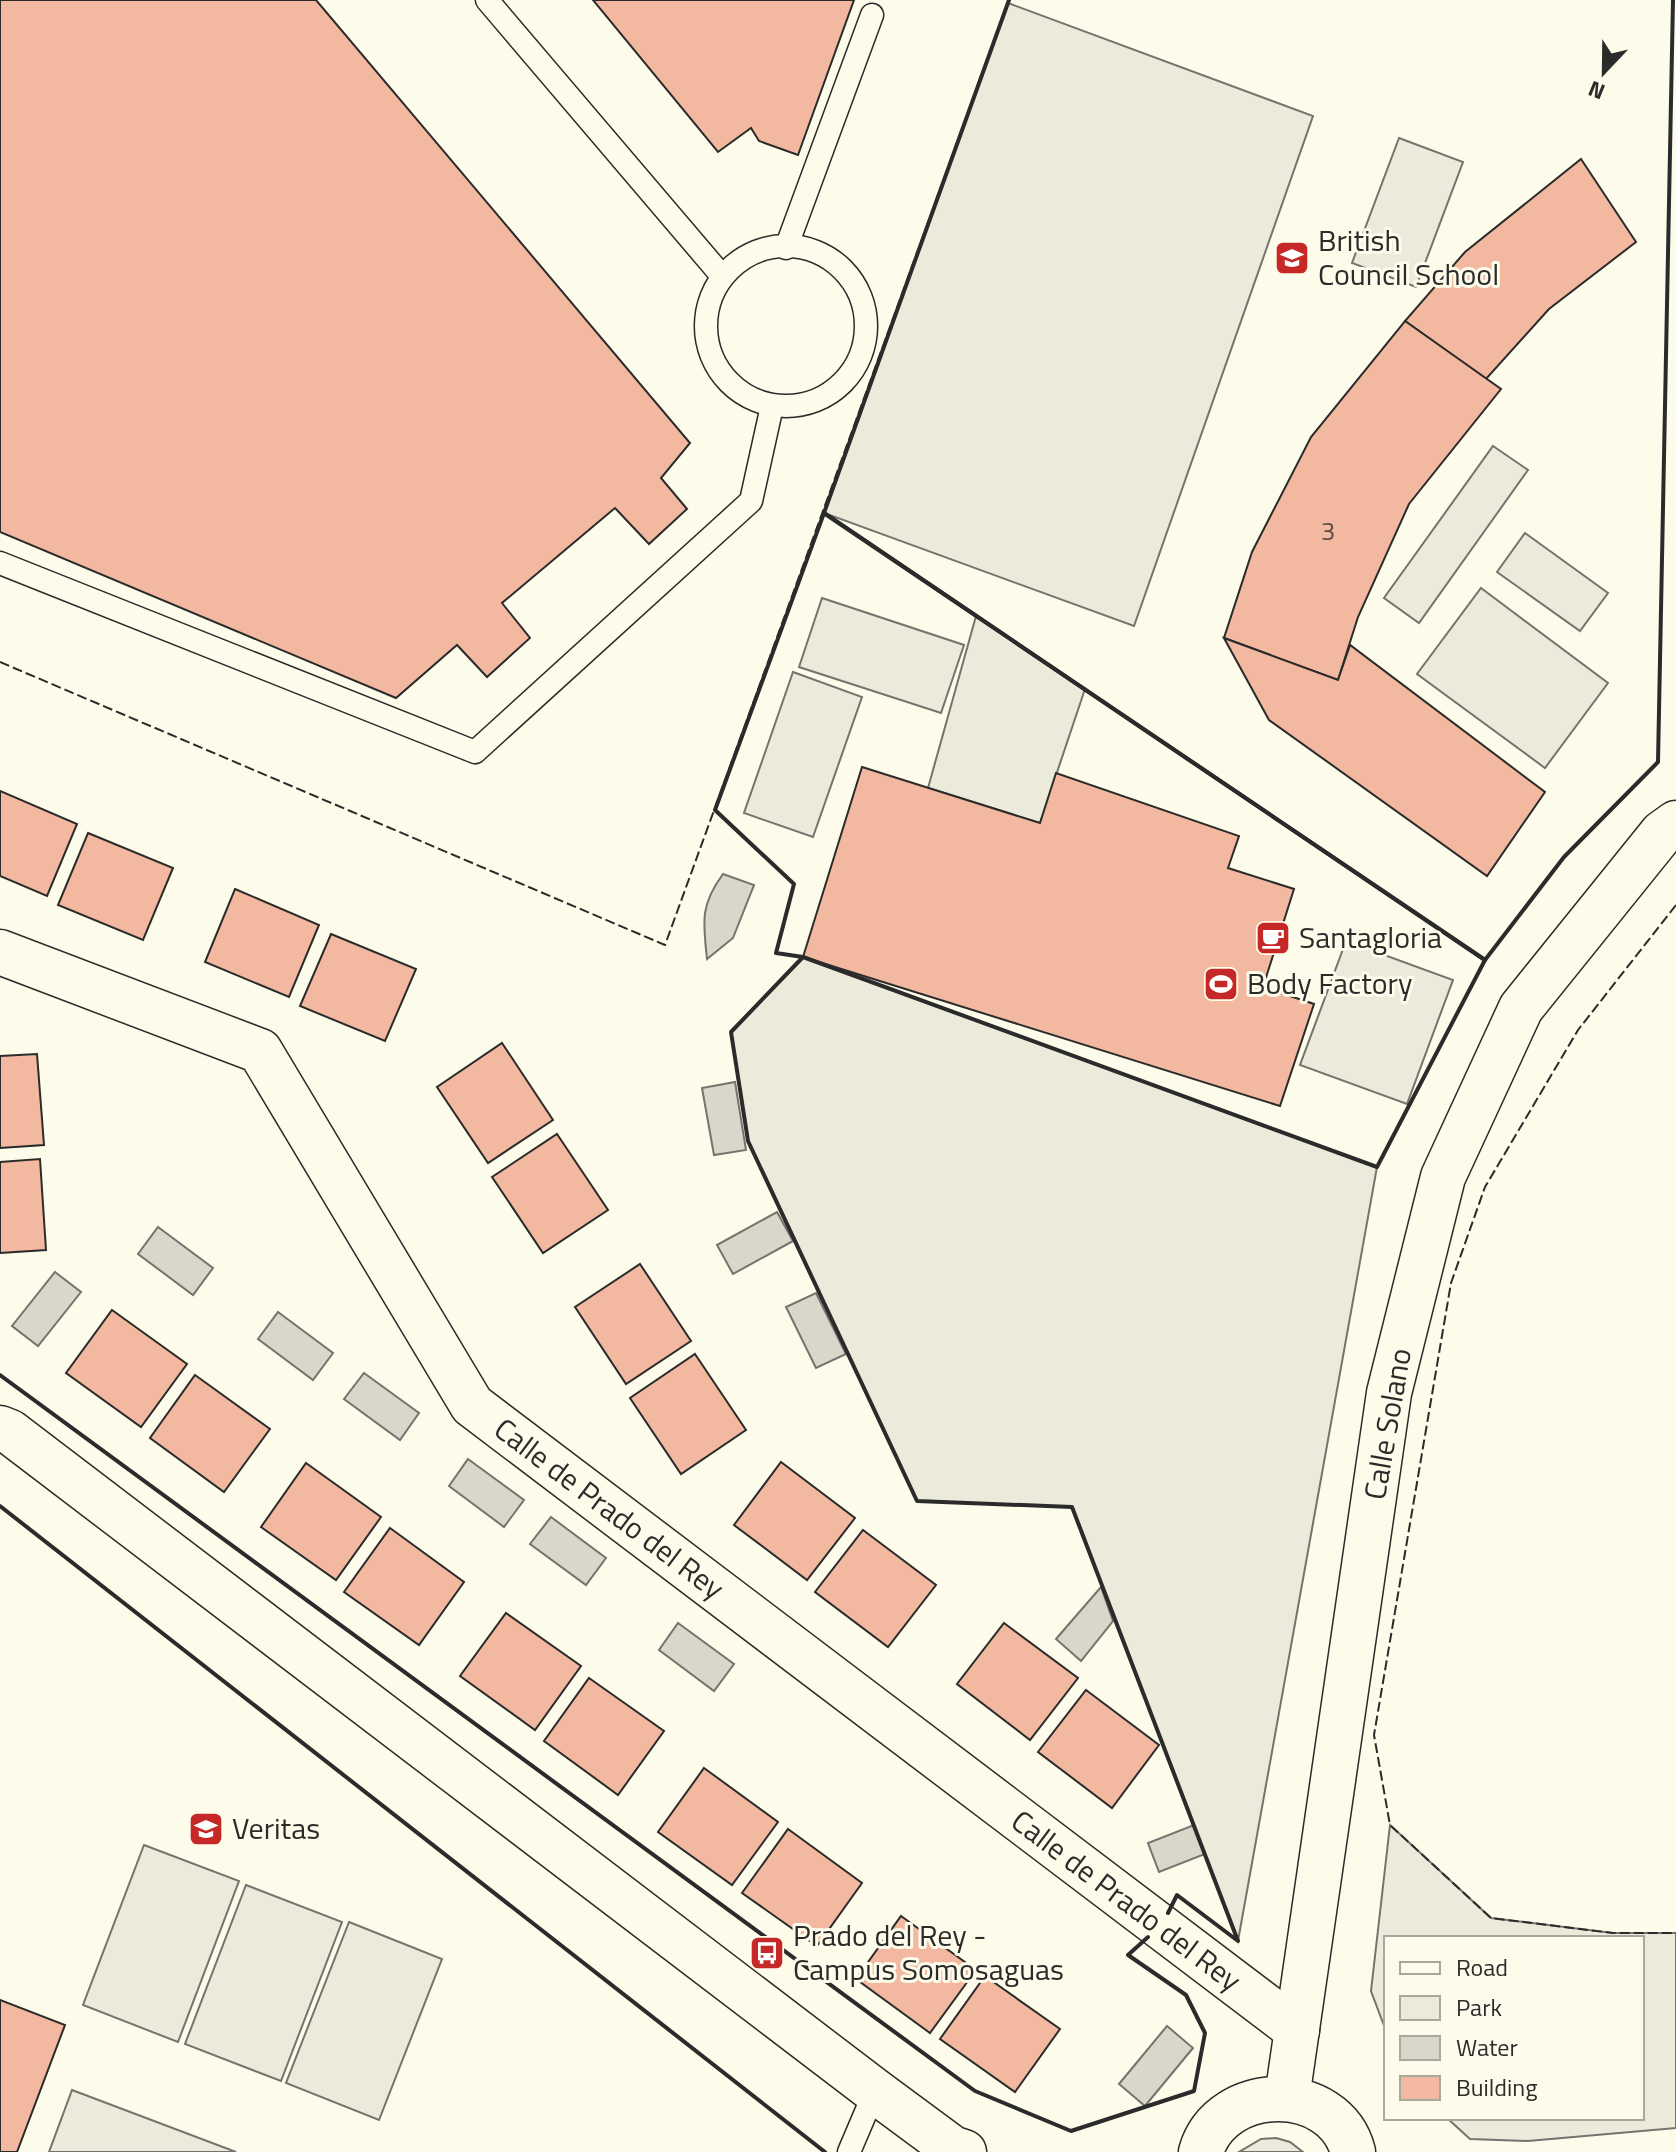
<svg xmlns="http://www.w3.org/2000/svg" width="1676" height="2152" font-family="'Titillium Web',sans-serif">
  <rect width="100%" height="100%" fill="#fdfbea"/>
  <g fill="#ecebdb" stroke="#74746e" stroke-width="2">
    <polygon points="1008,3 1313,116 1134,626 824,513"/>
    <polygon points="1399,138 1463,162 1416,287 1352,263"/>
    <polygon points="1493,446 1528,470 1419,623 1384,598"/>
    <polygon points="1525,533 1608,593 1580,631 1497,572"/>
    <polygon points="1481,588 1608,683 1545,768 1417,674"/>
    <polygon points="822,598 964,645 941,713 799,667"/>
    <polygon points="793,672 862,697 813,837 744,813"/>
    <polygon points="803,957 1377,1167 1238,1941 1072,1507 917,1501 748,1141 731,1032"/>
    <polygon points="1390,1825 1491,1918 1613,1933 1676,1933 1676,2128 1528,2141 1470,2139 1447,2118 1642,2118 1642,1938 1386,1938 1386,2031 1371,1991"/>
    <polygon points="144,1845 239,1881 178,2042 83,2005"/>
    <polygon points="246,1885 342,1922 281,2081 185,2044"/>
    <polygon points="349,1922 442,1959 379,2120 286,2083"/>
    <polygon points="72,2090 236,2152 49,2152"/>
    <polygon points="1276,2138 1290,2142 1303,2152 1239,2152 1261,2139"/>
  </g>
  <g fill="#eceadb" stroke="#74746e" stroke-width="2">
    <polygon points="976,616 1085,689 1040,823 928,788"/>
    <polygon points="1346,941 1453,980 1407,1104 1300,1065"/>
  </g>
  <g fill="#d8d7c9" stroke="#74746e" stroke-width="2">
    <path d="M 723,874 L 754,885 L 733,938 L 707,959 C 703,922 700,905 723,874 Z"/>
    <polygon points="735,1082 746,1150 714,1155 702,1088"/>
    <polygon points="777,1212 793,1241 733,1274 717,1245"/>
    <polygon points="158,1227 213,1268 193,1295 138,1254"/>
    <polygon points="55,1272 81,1292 38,1346 12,1326"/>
    <polygon points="816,1293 846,1354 816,1368 786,1307"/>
    <polygon points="278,1312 333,1353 313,1380 258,1339"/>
    <polygon points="364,1373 419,1413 400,1440 344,1399"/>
    <polygon points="468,1459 524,1500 504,1527 449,1486"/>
    <polygon points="551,1517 606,1558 586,1585 530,1544"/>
    <polygon points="1101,1587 1113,1621 1081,1661 1056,1639"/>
    <polygon points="678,1623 734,1664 714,1691 659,1650"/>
    <polygon points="1194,1825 1205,1854 1159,1872 1148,1843"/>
    <polygon points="1167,2026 1193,2048 1145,2106 1119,2084"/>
  </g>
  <g fill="#f2b8a0" stroke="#2b2b2b" stroke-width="2">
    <polygon points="0,0 316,0 690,443 661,478 687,509 649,544 615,508 502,603 530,638 487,677 457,645 396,698 0,532"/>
    <polygon points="593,0 854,0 798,155 759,141 751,128 718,152"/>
    <polygon points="1581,159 1636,242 1549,309 1486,379 1405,321 1465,252"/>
    <polygon points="1405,321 1501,389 1409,504 1358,617 1338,680 1224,638 1252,552 1311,437"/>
    <polygon points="1224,638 1338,680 1350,645 1545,792 1487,876 1269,720"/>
    <polygon points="862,767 1040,823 1056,773 1239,836 1228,868 1294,889 1263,987 1314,1004 1280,1106 803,957"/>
    <polygon points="0,791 77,824 47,896 0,876"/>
    <polygon points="88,833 173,868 143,940 58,905"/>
    <polygon points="235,889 319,925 289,997 205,962"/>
    <polygon points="331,934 416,969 385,1041 300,1006"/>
    <polygon points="502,1043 553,1120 488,1163 437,1087"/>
    <polygon points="37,1054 44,1145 0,1148 0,1056"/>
    <polygon points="557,1134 608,1210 543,1253 492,1177"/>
    <polygon points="40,1159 46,1250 0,1253 0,1162"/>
    <polygon points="640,1264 691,1341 626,1384 575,1307"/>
    <polygon points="112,1310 187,1364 141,1427 66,1373"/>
    <polygon points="695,1354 746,1430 681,1474 630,1398"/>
    <polygon points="195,1375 270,1429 224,1492 150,1438"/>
    <polygon points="781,1462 855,1518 807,1580 734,1525"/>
    <polygon points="306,1463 381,1517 336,1580 261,1527"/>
    <polygon points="390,1528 464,1582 419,1645 344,1592"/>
    <polygon points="863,1530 936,1585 888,1647 815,1592"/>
    <polygon points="506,1613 581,1666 535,1730 460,1676"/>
    <polygon points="1004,1623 1078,1678 1030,1740 957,1684"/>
    <polygon points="589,1678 664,1731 618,1795 544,1741"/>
    <polygon points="1086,1690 1159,1745 1112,1808 1038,1752"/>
    <polygon points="704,1768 778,1822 732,1885 658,1832"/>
    <polygon points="788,1829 862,1883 817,1946 742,1893"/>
    <polygon points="901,1916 976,1970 930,2033 856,1979"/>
    <polygon points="985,1976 1060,2029 1015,2092 940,2039"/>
    <polygon points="0,2000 65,2025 17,2152 0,2152"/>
  </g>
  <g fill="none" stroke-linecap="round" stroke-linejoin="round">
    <g stroke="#2b2b2b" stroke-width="25">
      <g id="service">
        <polyline points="487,0 722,276"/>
        <circle cx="786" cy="326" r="80"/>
        <polyline points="786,248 872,15"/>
        <polyline points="0,563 475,752 751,501 772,406"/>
        <polyline points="849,2152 875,2091"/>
      </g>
    </g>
    <g stroke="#2b2b2b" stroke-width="47">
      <g id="minor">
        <polyline points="0,952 260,1051 472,1405 1297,2030"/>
        <polyline points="0,1428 10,1432 875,2091 952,2148 964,2152"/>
        <polyline points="1287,2098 1389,1393 1443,1177 1521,1008 1662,833 1676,823"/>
        <path d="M 1201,2152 C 1221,2082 1335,2081 1353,2152"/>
      </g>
    </g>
    <use href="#service" stroke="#fdfbea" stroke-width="22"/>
    <use href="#minor" stroke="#fdfbea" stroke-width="44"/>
    <g stroke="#2b2b2b" stroke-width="2" stroke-dasharray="10 4" stroke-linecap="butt">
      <polyline points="0,662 665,945 1009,0"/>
      <polyline points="1676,905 1578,1030 1485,1187 1451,1283 1374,1735 1390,1825 1491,1918 1613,1933 1676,1933"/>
    </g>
    <g stroke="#2b2b2b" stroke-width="4">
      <polyline points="1009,0 824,513 1485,960 1564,857 1658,762 1673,0"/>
      <polygon points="824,513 1485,960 1377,1167 803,957 776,953 794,884 715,810"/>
      <polyline points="803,957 731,1032 748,1141 917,1501 1072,1507 1238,1941 1177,1895 1168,1913"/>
      <polyline points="0,1375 975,2091 1071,2131 1194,2091 1205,2033 1186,1995 1128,1955 1148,1937"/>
      <polyline points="0,1506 825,2152"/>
    </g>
  </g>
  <defs>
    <g id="school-square" transform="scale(1.8)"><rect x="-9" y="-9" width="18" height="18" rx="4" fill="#c62828" stroke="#fdfbea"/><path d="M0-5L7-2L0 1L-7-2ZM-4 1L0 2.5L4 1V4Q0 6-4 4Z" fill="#fff"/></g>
    <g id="cafe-square" transform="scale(1.8)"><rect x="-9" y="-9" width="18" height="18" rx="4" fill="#c62828" stroke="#fdfbea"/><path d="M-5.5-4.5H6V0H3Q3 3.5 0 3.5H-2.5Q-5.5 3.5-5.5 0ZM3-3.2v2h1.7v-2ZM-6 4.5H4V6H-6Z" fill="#fff"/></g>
    <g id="stadium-square" transform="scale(1.8)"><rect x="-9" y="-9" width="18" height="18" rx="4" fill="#c62828" stroke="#fdfbea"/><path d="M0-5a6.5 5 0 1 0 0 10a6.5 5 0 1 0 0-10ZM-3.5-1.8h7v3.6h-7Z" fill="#fff"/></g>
    <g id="university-square" transform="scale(1.8)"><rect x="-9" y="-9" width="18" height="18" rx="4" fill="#c62828" stroke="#fdfbea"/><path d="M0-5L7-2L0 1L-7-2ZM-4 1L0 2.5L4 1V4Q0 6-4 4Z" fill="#fff"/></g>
    <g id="bus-square" transform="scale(1.8)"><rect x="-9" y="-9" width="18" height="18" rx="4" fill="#c62828" stroke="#fdfbea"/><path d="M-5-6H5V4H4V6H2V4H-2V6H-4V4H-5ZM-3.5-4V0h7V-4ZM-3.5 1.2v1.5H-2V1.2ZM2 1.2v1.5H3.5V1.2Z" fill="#fff"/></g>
  </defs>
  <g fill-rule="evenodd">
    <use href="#school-square" x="1292" y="258"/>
    <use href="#cafe-square" x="1273" y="938"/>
    <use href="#stadium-square" x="1221" y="984"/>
    <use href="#university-square" x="206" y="1829"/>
    <use href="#bus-square" x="767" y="1953"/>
  </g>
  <g text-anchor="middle" stroke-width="6" stroke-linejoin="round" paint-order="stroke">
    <g font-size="26" fill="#5d4e48">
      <text x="1328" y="540">3</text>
    </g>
    <g font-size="30" fill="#2b2b2b" stroke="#fdfbea" text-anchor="start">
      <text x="1318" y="251">British<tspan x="1318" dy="34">Council School</tspan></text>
      <text x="1299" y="948">Santagloria</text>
      <text x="1247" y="994">Body Factory</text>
      <text x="232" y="1839">Veritas</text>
      <text x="793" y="1946">Prado del Rey -<tspan x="793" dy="34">Campus Somosaguas</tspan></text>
    </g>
    <g font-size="30" fill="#2b2b2b" stroke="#fdfbea">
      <text transform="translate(1388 1424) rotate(-80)" y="10">Calle Solano</text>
      <text transform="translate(609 1509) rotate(37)" y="10">Calle de Prado del Rey</text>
      <text transform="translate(1126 1901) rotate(37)" y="10">Calle de Prado del Rey</text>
    </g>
  </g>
  <rect x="1384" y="1936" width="260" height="184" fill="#fdfbea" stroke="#a9a89e" stroke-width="2"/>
  <rect x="1400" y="1962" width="40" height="12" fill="#fdfbea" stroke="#a9a89e" stroke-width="2"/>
  <text x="1456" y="1976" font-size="24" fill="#2b2b2b">Road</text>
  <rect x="1400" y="1996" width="40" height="24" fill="#ecebdb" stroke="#a9a89e" stroke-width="2"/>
  <text x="1456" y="2016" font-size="24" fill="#2b2b2b">Park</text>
  <rect x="1400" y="2036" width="40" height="24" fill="#d8d7c9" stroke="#a9a89e" stroke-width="2"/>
  <text x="1456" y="2056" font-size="24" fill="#2b2b2b">Water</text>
  <rect x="1400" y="2076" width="40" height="24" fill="#f2b8a0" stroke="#a9a89e" stroke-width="2"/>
  <text x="1456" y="2096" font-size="24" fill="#2b2b2b">Building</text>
  <g transform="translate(1604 72) rotate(202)" stroke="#fdfbea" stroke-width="6" paint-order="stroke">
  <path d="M0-6L14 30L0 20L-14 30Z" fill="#2b2b2b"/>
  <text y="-12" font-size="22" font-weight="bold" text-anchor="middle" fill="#2b2b2b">N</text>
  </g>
</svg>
